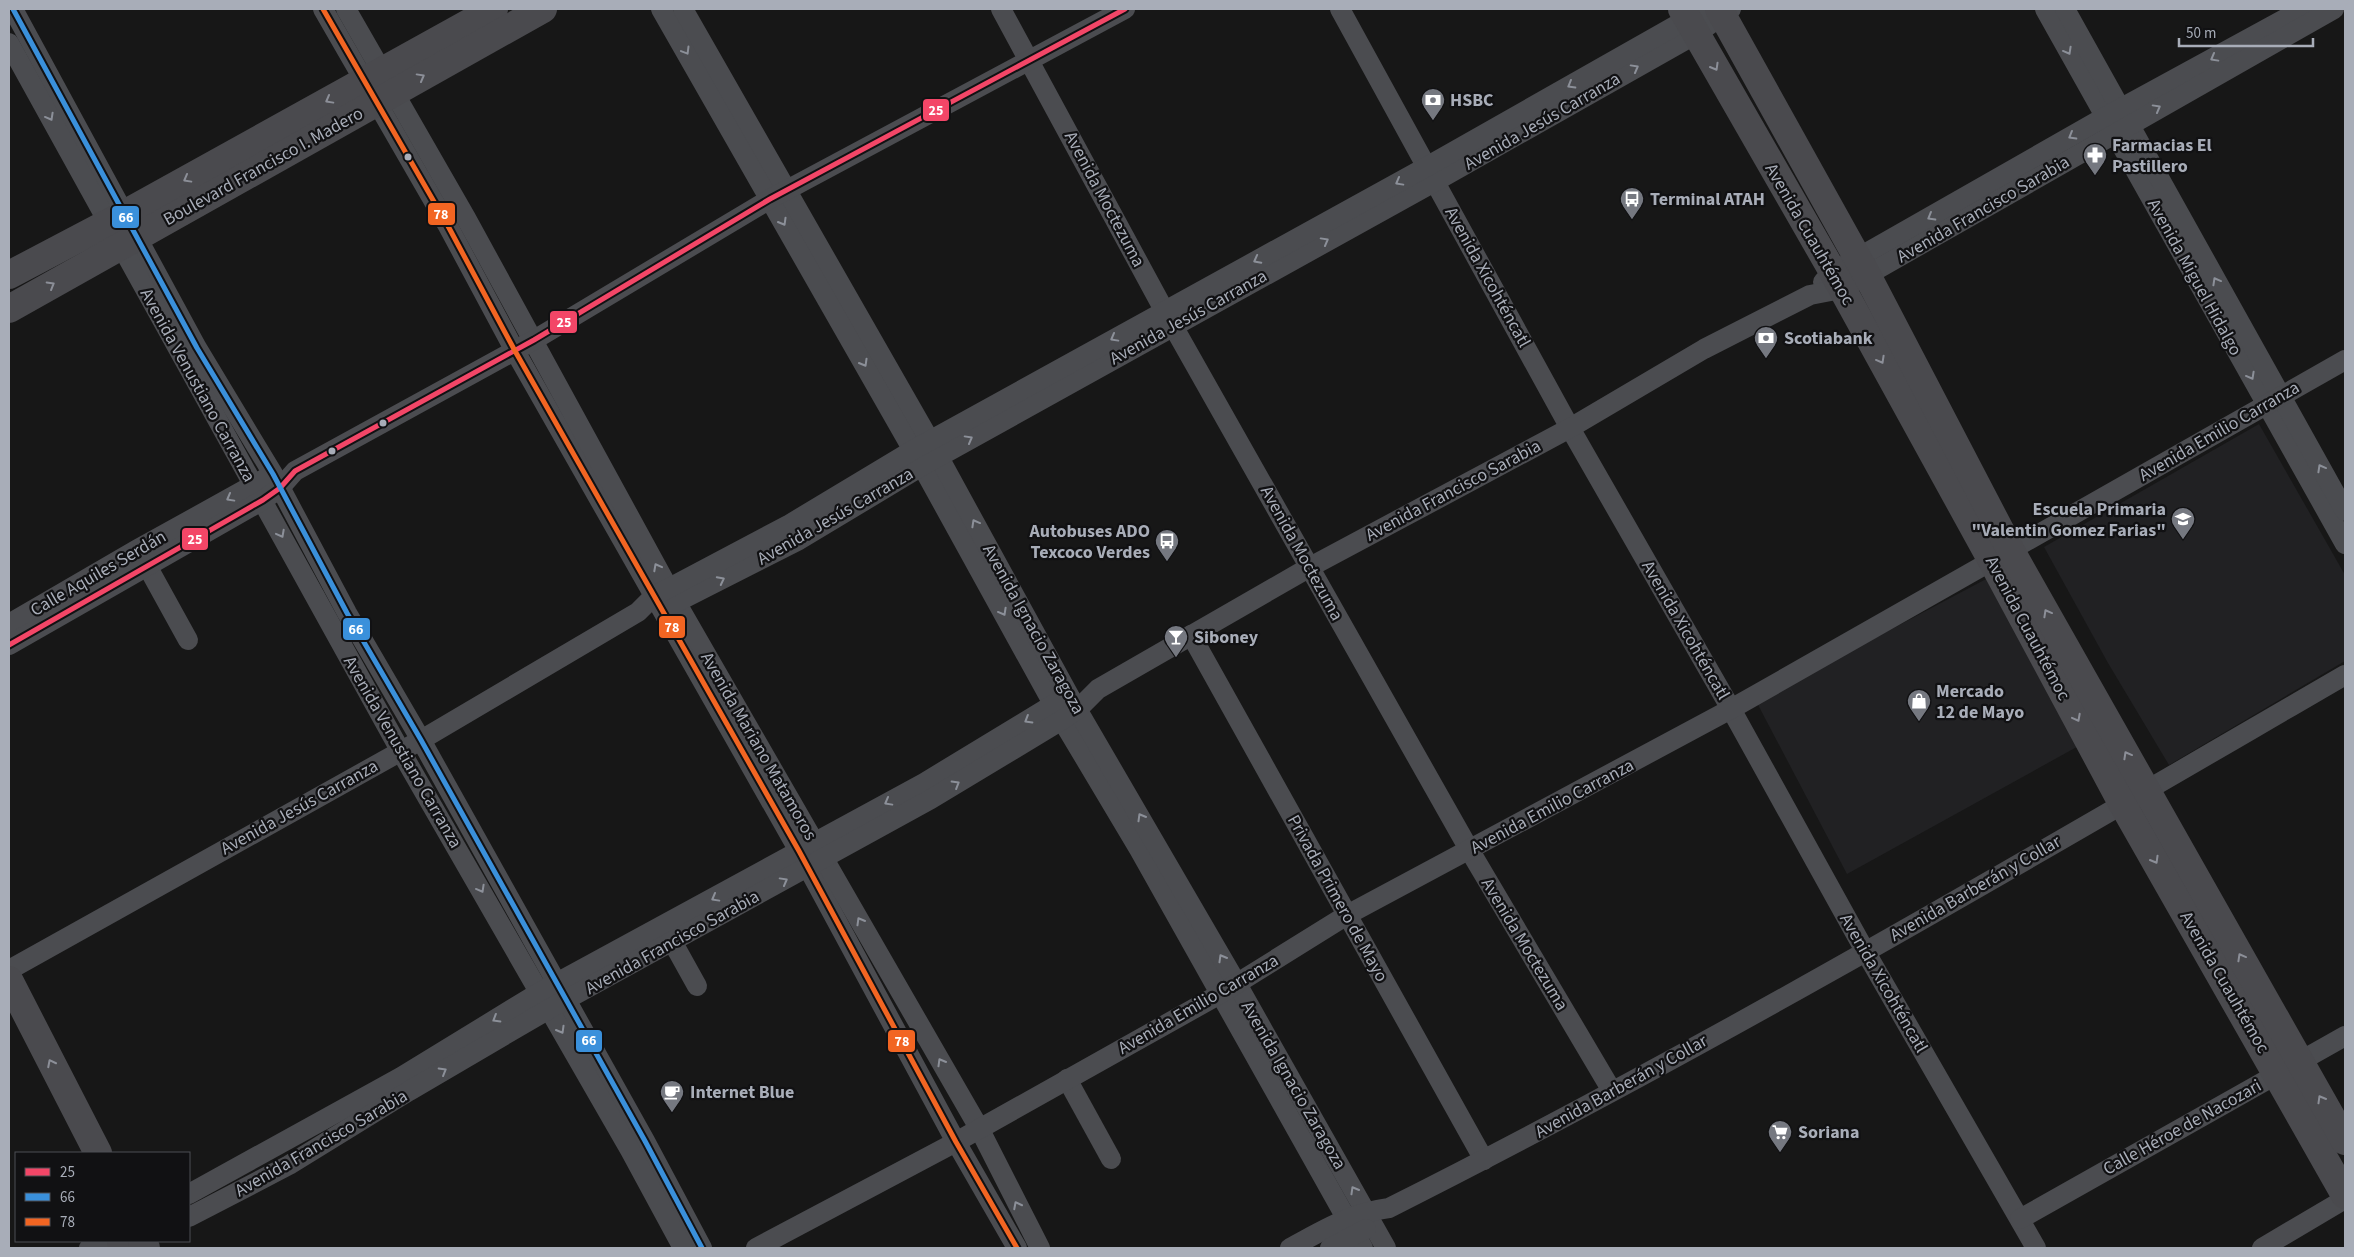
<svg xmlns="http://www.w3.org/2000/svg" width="2354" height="1257" font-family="'Source Sans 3',sans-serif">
  <rect width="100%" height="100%" fill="#171717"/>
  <g fill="#212123">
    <polygon points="2259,424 2345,575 2345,661 2169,765 2108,663 2044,547"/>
    <polygon points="1988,578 2084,743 1847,874 1756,701"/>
  </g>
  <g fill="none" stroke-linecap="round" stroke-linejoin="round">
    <g stroke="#4b4c50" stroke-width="20">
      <polyline points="13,9 197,348 273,474 347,613 421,740 645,1141 702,1248"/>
      <polyline points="323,9 448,226 515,351 799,851 956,1142 1017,1248"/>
      <polyline points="346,9 466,218 676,602 979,1128 1040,1248"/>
      <polyline points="661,9 922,466 1062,720 1139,849 1363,1248"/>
      <polyline points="683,9 930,441 1070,697 1237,984 1386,1248"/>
      <polyline points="1001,9 1164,310 1470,851 1612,1091"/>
      <polyline points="1340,9 1570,428 1731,709 1865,951 2036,1248"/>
      <polyline points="2045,9 2345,544"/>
      <polyline points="2065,9 2345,511"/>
      <polyline points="9,43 400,750 630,1150 683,1248"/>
      <polyline points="1823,282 1833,272 2105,117 2303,9"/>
      <polyline points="140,553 188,640"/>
      <polyline points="665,608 799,540 922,466 1436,181 1696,34 1731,9"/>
      <polyline points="9,624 138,549 266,478"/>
      <polyline points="1191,635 1484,1160"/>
      <polyline points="9,645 263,500 280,488 295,471 534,340 770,199 1125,9"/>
      <polyline points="667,932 697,986"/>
      <polyline points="9,970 421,740 638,612 654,596 790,524 913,450 1428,166 1705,9"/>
      <polyline points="1067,1079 1111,1159"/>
      <polyline points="189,1194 401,1077 540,992 924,783 1054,704 1066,698"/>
      <polyline points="189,1217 289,1165 409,1091 549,1009 931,799 1062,720 1078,709 1098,689 1310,567 1570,428 1704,349 1810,295 1841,289 1867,275 2334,9"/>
      <polyline points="2020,1219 2345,1036"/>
      <polyline points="89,1248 103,1241"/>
      <polyline points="756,1248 956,1142 1220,994 1347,915 1731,709 2345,360"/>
      <path d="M 1290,1248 C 1324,1230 1350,1213 1389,1208 C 1715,1044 2030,858 2345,675"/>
      <polyline points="1330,1248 1366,1229"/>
      <polyline points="2262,1248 2345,1199"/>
    </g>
    <g stroke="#4a4a4e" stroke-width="28">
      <polyline points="1682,9 1833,272 1992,561 2122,803 2345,1195"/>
      <polyline points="1719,9 1867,275 2011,551 2345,1141"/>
      <polyline points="9,275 108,223 494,9"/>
      <polyline points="9,309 543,9"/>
      <polyline points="9,980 98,1153"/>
      <polyline points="121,1241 125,1248"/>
      <polyline points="142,1241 146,1248"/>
    </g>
    <g stroke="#111113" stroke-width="9">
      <polyline id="bus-1" points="9,645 263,500 280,488 295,471 534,340 770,199 1125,9"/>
    </g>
    <g stroke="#111113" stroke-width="9">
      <polyline id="bus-2" points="13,9 197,348 273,474 347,613 421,740 645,1141 702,1248"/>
    </g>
    <g stroke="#111113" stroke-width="9">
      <polyline id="bus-3" points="323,9 448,226 515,351 799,851 956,1142 1017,1248"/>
    </g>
    <use href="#bus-1" stroke="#f34667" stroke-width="5"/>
    <use href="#bus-2" stroke="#3a90db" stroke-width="5"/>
    <use href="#bus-3" stroke="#f26522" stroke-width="5"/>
  </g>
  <defs><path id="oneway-chevron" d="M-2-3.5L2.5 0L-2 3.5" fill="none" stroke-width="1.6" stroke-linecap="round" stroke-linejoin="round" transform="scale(1.25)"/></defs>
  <g stroke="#8c9099">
    <use href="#oneway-chevron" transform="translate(686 51) rotate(59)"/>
    <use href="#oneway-chevron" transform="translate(2068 51) rotate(61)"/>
    <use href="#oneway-chevron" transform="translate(2214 58) rotate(151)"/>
    <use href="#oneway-chevron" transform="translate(1635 68) rotate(-29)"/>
    <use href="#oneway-chevron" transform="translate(1571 85) rotate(150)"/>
    <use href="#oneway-chevron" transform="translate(2157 108) rotate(-29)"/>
    <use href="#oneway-chevron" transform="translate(50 117) rotate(61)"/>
    <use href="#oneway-chevron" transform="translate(2072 136) rotate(150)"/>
    <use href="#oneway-chevron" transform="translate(1399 182) rotate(151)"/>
    <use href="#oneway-chevron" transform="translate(1931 217) rotate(150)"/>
    <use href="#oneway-chevron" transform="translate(783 222) rotate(60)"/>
    <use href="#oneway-chevron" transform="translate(1325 241) rotate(-29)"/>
    <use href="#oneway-chevron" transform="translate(1257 260) rotate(152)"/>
    <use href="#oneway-chevron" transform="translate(2216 281) rotate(-119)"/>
    <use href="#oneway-chevron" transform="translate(1114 338) rotate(151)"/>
    <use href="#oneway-chevron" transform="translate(864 363) rotate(60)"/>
    <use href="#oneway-chevron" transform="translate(2251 376) rotate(61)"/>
    <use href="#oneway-chevron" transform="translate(969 439) rotate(-29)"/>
    <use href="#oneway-chevron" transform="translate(2321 468) rotate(-119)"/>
    <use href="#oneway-chevron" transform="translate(230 498) rotate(151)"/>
    <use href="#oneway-chevron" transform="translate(975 523) rotate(-119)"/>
    <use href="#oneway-chevron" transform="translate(281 534) rotate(62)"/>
    <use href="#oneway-chevron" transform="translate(657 567) rotate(-118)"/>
    <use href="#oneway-chevron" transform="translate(721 580) rotate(-27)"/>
    <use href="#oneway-chevron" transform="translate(1003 612) rotate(61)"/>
    <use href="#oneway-chevron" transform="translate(1028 720) rotate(149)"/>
    <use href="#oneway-chevron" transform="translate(956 784) rotate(-31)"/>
    <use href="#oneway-chevron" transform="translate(888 802) rotate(151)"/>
    <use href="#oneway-chevron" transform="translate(1141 817) rotate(-120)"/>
    <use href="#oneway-chevron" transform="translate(784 881) rotate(-29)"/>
    <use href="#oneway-chevron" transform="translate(481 889) rotate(61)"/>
    <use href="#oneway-chevron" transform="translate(715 898) rotate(151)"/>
    <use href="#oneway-chevron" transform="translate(860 921) rotate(-120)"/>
    <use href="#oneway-chevron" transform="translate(1222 958) rotate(-120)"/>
    <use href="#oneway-chevron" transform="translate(496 1019) rotate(149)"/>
    <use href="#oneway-chevron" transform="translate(561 1030) rotate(60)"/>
    <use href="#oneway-chevron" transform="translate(941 1062) rotate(-120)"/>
    <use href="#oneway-chevron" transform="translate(443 1071) rotate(-30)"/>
    <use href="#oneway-chevron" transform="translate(1354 1190) rotate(-120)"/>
    <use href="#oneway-chevron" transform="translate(1017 1205) rotate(-117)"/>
  </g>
  <g stroke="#8c8f98">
    <use href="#oneway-chevron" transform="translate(1715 67) rotate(60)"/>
    <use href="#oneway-chevron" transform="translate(421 77) rotate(-29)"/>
    <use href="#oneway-chevron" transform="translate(329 100) rotate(151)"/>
    <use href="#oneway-chevron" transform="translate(187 179) rotate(151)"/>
    <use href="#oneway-chevron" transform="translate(51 285) rotate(-30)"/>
    <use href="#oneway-chevron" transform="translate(1881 360) rotate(61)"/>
    <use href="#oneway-chevron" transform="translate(2047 613) rotate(-119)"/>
    <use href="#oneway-chevron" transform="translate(2077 718) rotate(62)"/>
    <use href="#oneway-chevron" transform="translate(2127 755) rotate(-119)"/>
    <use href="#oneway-chevron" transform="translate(2155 860) rotate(60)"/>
    <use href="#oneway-chevron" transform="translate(2241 957) rotate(-119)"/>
    <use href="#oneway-chevron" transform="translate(51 1063) rotate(-117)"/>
    <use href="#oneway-chevron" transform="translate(2321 1099) rotate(-120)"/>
  </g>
  <defs>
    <g id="bank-pin" transform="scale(1.25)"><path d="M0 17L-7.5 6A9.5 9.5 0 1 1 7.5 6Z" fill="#757880" stroke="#111113"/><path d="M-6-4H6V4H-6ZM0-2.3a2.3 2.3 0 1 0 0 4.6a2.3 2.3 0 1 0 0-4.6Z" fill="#fff"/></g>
    <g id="pharmacy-pin" transform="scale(1.25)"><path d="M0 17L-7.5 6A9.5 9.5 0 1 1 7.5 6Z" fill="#757880" stroke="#111113"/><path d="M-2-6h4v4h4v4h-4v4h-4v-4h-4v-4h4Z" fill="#fff"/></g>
    <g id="bus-pin" transform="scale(1.25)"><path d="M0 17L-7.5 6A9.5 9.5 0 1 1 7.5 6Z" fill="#757880" stroke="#111113"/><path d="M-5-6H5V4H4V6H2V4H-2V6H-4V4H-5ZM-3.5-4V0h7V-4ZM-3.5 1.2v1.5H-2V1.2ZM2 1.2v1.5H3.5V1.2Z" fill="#fff"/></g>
    <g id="school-pin" transform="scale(1.25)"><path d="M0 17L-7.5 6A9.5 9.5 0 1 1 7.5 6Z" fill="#757880" stroke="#111113"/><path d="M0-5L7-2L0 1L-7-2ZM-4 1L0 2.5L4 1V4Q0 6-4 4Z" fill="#fff"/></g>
    <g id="bar-pin" transform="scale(1.25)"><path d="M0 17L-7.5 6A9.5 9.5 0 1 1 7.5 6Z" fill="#757880" stroke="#111113"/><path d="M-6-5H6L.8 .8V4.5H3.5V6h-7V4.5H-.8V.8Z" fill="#fff"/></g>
    <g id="shop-pin" transform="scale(1.25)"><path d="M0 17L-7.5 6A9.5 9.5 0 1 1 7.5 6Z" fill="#757880" stroke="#111113"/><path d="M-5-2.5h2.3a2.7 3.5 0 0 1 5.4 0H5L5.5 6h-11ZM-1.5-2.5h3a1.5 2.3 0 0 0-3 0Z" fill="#fff"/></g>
    <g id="cafe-pin" transform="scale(1.25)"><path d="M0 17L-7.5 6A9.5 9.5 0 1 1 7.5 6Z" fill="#757880" stroke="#111113"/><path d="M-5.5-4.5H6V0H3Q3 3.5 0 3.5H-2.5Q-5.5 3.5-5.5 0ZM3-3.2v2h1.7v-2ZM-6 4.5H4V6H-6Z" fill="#fff"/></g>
    <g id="supermarket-pin" transform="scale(1.25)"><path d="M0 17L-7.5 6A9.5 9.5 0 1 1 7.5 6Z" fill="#757880" stroke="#111113"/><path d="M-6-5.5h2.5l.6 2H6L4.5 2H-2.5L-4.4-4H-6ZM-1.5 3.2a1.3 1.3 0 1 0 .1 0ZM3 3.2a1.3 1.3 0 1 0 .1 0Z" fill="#fff"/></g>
  </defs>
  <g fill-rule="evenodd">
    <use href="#bank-pin" x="1433" y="100"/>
    <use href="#pharmacy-pin" x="2095" y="155"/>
    <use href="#bus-pin" x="1632" y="199"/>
    <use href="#bank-pin" x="1766" y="338"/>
    <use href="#school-pin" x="2183" y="519"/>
    <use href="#bus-pin" x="1167" y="541"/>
    <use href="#bar-pin" x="1176" y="637"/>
    <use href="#shop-pin" x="1919" y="701"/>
    <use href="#cafe-pin" x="672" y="1092"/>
    <use href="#supermarket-pin" x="1780" y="1132"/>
  </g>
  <g fill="#a8adb8" stroke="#111113" stroke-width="2">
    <circle cx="408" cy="157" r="4.5"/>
    <circle cx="383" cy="423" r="4.5"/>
    <circle cx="332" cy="451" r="4.5"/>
  </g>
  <g text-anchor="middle" stroke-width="4.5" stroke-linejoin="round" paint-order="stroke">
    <g font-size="18" font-weight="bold" fill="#a8adb8" stroke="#111113" text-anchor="start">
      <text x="1450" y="106">HSBC</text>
      <text x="2112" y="151">Farmacias El<tspan x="2112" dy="21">Pastillero</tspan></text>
      <text x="1650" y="205">Terminal ATAH</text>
      <text x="1784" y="344">Scotiabank</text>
      <text x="2166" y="515" text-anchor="end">Escuela Primaria<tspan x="2166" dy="21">"Valentin Gomez Farias"</tspan></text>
      <text x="1150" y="537" text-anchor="end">Autobuses ADO<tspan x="1150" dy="21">Texcoco Verdes</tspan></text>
      <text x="1194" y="643">Siboney</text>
      <text x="1936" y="697">Mercado<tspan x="1936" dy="21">12 de Mayo</tspan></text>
      <text x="690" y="1098">Internet Blue</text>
      <text x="1798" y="1138">Soriana</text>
    </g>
    <g font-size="18" fill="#a8adb8" stroke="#111113">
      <text transform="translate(1542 121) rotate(-30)" y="6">Avenida Jesús Carranza</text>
      <text transform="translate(263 166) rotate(-29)" y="6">Boulevard Francisco I. Madero</text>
      <text transform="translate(1105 199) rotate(62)" y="6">Avenida Moctezuma</text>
      <text transform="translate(1983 209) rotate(-30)" y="6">Avenida Francisco Sarabia</text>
      <text transform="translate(1810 234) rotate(60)" y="6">Avenida Cuauhtémoc</text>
      <text transform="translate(1488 277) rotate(61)" y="6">Avenida Xicohténcatl</text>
      <text transform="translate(2195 277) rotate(61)" y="6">Avenida Miguel Hidalgo</text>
      <text transform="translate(1188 317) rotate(-29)" y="6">Avenida Jesús Carranza</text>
      <text transform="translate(198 385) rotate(61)" y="6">Avenida Venustiano Carranza</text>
      <text transform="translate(2219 431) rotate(-30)" y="6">Avenida Emilio Carranza</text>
      <text transform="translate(1453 490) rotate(-28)" y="6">Avenida Francisco Sarabia</text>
      <text transform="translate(835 516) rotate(-30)" y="6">Avenida Jesús Carranza</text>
      <text transform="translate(1302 553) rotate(61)" y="6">Avenida Moctezuma</text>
      <text transform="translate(98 573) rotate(-30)" y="6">Calle Aquiles Serdán</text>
      <text transform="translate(2028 628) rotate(62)" y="6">Avenida Cuauhtémoc</text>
      <text transform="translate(1034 629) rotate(61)" y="6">Avenida Ignacio Zaragoza</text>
      <text transform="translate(1686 630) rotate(60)" y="6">Avenida Xicohténcatl</text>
      <text transform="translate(759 746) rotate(60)" y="6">Avenida Mariano Matamoros</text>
      <text transform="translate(403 752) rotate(60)" y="6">Avenida Venustiano Carranza</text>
      <text transform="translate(1552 806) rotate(-28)" y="6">Avenida Emilio Carranza</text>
      <text transform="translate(299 807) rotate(-29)" y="6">Avenida Jesús Carranza</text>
      <text transform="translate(1975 888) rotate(-30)" y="6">Avenida Barberán y Collar</text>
      <text transform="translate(1338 898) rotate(61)" y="6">Privada Primero de Mayo</text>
      <text transform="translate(672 942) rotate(-29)" y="6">Avenida Francisco Sarabia</text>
      <text transform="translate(1525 944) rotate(59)" y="6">Avenida Moctezuma</text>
      <text transform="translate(2225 982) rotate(60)" y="6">Avenida Cuauhtémoc</text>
      <text transform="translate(1884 983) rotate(60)" y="6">Avenida Xicohténcatl</text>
      <text transform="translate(1198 1004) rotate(-30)" y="6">Avenida Emilio Carranza</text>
      <text transform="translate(1294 1085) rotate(60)" y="6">Avenida Ignacio Zaragoza</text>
      <text transform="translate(1621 1086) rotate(-29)" y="6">Avenida Barberán y Collar</text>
      <text transform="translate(2182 1127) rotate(-29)" y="6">Calle Héroe de Nacozari</text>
      <text transform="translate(321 1143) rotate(-30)" y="6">Avenida Francisco Sarabia</text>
    </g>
  </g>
  <g stroke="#111113" stroke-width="2">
    <rect x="922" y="98" width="28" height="24" rx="5" fill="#f34667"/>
    <rect x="427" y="202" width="29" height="24" rx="5" fill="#f26522"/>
    <rect x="111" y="205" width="29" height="24" rx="5" fill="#3a90db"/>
    <rect x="549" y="310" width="29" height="24" rx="5" fill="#f34667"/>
    <rect x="181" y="527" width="28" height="24" rx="5" fill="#f34667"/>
    <rect x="658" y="615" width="28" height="24" rx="5" fill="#f26522"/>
    <rect x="342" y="617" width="29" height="24" rx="5" fill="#3a90db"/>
    <rect x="575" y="1029" width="28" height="24" rx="5" fill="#3a90db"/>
    <rect x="887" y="1029" width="29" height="24" rx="5" fill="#f26522"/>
  </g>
  <g font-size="14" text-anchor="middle" font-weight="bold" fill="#fff">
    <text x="936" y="115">25</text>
    <text x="441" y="219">78</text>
    <text x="126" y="222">66</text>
    <text x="564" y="327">25</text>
    <text x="195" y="544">25</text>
    <text x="672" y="632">78</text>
    <text x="356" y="634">66</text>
    <text x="589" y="1045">66</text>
    <text x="902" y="1046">78</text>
  </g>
  <rect width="2354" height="1257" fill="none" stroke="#a8adb8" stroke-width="20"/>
  <rect x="15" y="1152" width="175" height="90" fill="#111113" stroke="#4d4f55"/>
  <rect x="25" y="1168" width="25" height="8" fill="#f34667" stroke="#4d4f55"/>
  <text x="60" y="1177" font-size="15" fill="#a8adb8">25</text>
  <rect x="25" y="1193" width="25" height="8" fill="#3a90db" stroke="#4d4f55"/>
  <text x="60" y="1202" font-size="15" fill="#a8adb8">66</text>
  <rect x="25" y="1218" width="25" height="8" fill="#f26522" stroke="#4d4f55"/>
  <text x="60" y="1227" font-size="15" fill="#a8adb8">78</text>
  <path d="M2179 38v8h134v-8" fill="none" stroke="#a8adb8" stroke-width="2.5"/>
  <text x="2186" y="38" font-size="15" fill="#a8adb8" stroke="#111113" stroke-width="4" paint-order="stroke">50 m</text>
</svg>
